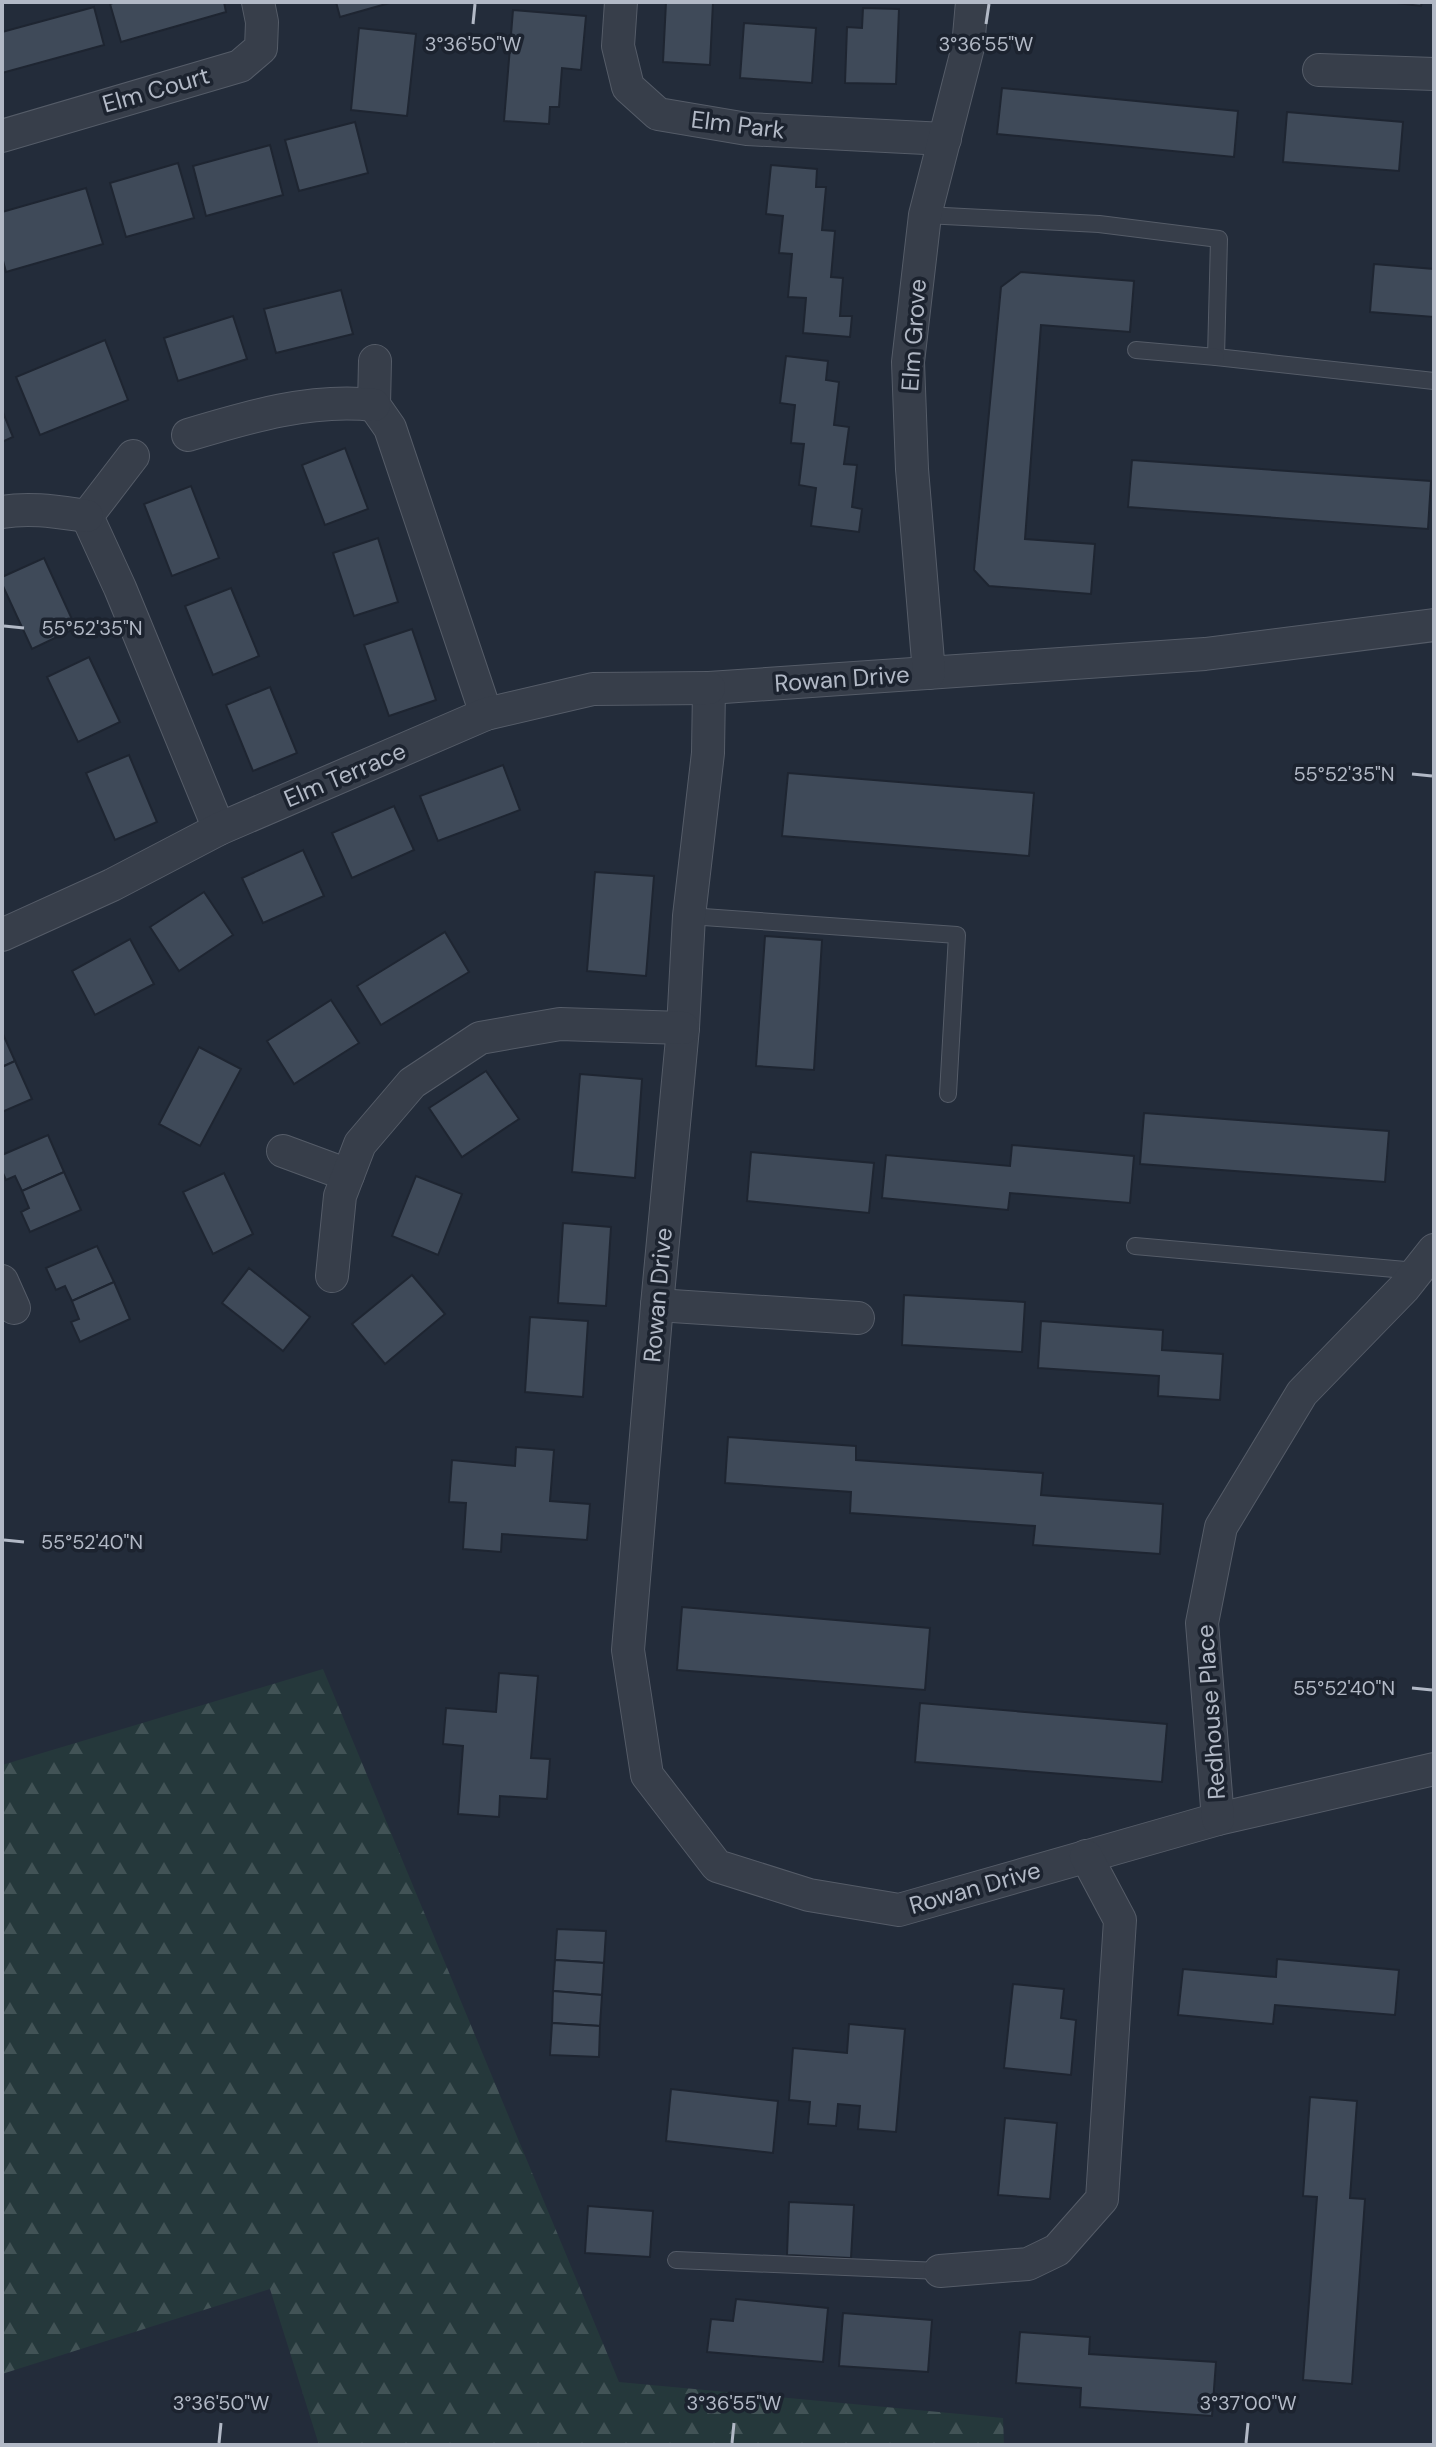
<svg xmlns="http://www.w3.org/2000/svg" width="1436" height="2447" font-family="'DM Sans',sans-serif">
  <defs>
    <pattern id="forest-firs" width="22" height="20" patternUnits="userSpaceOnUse" patternTransform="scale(2)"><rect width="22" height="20" fill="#25383b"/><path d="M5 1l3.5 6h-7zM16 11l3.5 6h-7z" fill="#425356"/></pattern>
  </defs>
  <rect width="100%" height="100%" fill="#232c3a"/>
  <polygon fill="url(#forest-firs)" points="323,1669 619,2382 1003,2418 1004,2445 319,2445 270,2289 2,2374 2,1765"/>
  <g fill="#3f4a59" stroke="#1e2531" stroke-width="2">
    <polygon points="116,2 224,2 226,12 121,42 110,4"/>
    <polygon points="336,2 393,2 340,17"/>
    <polygon points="666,2 713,2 710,65 663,62"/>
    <polygon points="1388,2 1422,2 1421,6"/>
    <polygon points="94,7 104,45 2,73 2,32"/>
    <polygon points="863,8 899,9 896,84 845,83 847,27 862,28"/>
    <polygon points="513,10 586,16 581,70 562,68 559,107 550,107 549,124 504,121"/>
    <polygon points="744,23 816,28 812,83 740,78"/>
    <polygon points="359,28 416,34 407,116 351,110"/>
    <polygon points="1002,88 1238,111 1234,157 997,134"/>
    <polygon points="1287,112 1403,122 1399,171 1283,162"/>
    <polygon points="355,122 368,173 299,191 285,140"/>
    <polygon points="270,145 283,195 206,216 193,166"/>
    <polygon points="178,163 194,218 126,237 110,183"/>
    <polygon points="771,165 817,169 816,187 826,187 822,230 835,231 831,277 843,278 840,316 852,316 850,337 803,333 806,298 788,297 792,254 779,253 783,216 766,214"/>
    <polygon points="86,188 103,244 6,272 2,257 2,212"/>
    <polygon points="1374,264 1434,269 1434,317 1370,312"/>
    <polygon points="1021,272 1134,281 1130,332 1041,325 1025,539 1095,544 1091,594 989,586 974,570 1001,287"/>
    <polygon points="341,290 353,334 276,353 264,309"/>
    <polygon points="233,316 247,359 178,381 164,338"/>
    <polygon points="105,340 128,400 40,435 16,377"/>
    <polygon points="786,356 828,361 826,380 839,382 834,425 849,427 844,464 857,465 852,507 862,509 859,532 811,526 816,488 799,485 804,444 791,443 795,405 780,403"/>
    <polygon points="2,410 13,437 2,442"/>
    <polygon points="345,448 368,509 325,525 302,465"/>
    <polygon points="1132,460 1431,481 1428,529 1128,507"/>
    <polygon points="191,486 219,558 172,576 144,504"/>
    <polygon points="378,538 398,602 354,616 333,553"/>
    <polygon points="44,558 76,628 32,649 2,584 2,577"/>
    <polygon points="231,588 259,656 213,675 185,606"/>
    <polygon points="412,629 436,700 389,716 364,645"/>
    <polygon points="89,657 120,722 78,742 47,677"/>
    <polygon points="270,687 297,753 253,771 226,705"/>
    <polygon points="129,755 157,822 115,840 86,773"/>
    <polygon points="503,765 520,810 438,841 420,796"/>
    <polygon points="788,773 1034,793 1029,856 782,836"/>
    <polygon points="394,806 414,850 352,878 332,833"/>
    <polygon points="303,850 324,896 263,923 242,878"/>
    <polygon points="595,872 654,876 646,976 587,971"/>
    <polygon points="204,892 233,935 179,971 150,927"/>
    <polygon points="445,932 469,972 381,1025 357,986"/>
    <polygon points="765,936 822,940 814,1070 756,1066"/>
    <polygon points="130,939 154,984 95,1015 72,971"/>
    <polygon points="331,1000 359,1043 294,1084 267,1041"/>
    <polygon points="2,1032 15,1061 2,1067"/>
    <polygon points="199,1047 241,1069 200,1146 159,1124"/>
    <polygon points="15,1061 32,1099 2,1112 2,1067"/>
    <polygon points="486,1071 519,1119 462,1157 429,1108"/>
    <polygon points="580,1074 642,1079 635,1178 572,1172"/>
    <polygon points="1144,1113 1389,1131 1385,1182 1140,1164"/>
    <polygon points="48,1135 64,1172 22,1191 15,1176 6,1180 2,1171 2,1155"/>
    <polygon points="1012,1145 1134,1156 1130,1203 1010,1193 1008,1210 882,1198 886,1155 1010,1166"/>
    <polygon points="751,1152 874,1163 869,1213 747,1201"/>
    <polygon points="64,1172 81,1210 30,1232 21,1212 29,1208 22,1191"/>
    <polygon points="224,1173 253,1234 213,1254 183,1192"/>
    <polygon points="416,1176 462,1194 438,1255 392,1236"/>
    <polygon points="563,1223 611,1227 606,1306 558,1303"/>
    <polygon points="97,1246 114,1282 72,1301 65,1286 56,1290 46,1268"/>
    <polygon points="249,1268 310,1317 283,1351 222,1303"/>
    <polygon points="412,1275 445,1314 385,1364 352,1324"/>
    <polygon points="114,1282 130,1319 80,1342 71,1322 79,1319 72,1301"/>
    <polygon points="904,1295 1025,1302 1022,1352 902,1345"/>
    <polygon points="530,1317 588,1321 583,1397 525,1392"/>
    <polygon points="1041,1321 1163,1330 1162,1350 1223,1354 1220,1400 1158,1396 1159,1376 1038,1368"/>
    <polygon points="728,1437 856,1446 856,1460 1043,1473 1041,1495 1163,1504 1160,1554 1033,1545 1035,1526 850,1513 851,1492 725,1483"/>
    <polygon points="516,1447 554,1450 550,1501 590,1504 587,1540 502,1534 501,1552 463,1549 466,1503 449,1502 452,1460 515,1466"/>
    <polygon points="682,1607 930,1628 925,1690 677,1670"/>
    <polygon points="499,1673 538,1676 531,1758 550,1759 547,1799 500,1796 499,1817 458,1814 463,1746 443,1744 446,1708 496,1712"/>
    <polygon points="920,1703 1167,1724 1162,1782 915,1762"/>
    <polygon points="557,1929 606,1931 604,1963 555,1960"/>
    <polygon points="1277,1959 1399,1970 1395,2015 1275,2005 1273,2024 1178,2015 1183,1969 1276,1977"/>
    <polygon points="555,1960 604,1963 602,1995 553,1991"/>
    <polygon points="1013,1984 1064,1989 1061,2018 1076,2020 1071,2075 1004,2068"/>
    <polygon points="553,1991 602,1995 600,2026 552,2023"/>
    <polygon points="552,2023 600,2026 599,2057 550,2055"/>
    <polygon points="849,2024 905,2029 896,2132 858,2129 860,2106 838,2104 836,2126 808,2124 810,2102 789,2100 793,2048 847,2053"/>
    <polygon points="671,2089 778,2101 773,2153 666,2141"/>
    <polygon points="1310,2097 1357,2101 1350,2198 1365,2199 1352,2384 1303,2380 1317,2197 1303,2196"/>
    <polygon points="1005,2118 1057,2123 1050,2199 998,2195"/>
    <polygon points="789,2202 854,2205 851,2258 787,2255"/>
    <polygon points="588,2206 653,2211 650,2257 585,2253"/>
    <polygon points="736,2299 828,2308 823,2362 707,2352 711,2319 733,2321"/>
    <polygon points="843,2313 932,2320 928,2372 839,2366"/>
    <polygon points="1020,2332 1090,2337 1089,2354 1216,2362 1212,2416 1080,2407 1081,2388 1016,2383"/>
  </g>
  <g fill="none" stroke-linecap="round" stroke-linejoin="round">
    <g stroke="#555c68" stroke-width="18">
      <g id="service">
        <polyline points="925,215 1099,224 1219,239 1216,357 1434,381"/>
        <polyline points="1136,350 1216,357"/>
        <polyline points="689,916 957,935 948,1094"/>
        <polyline points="1135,1246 1417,1271"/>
        <polyline points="676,2260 940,2271"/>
      </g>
    </g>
    <g stroke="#555c68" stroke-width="34">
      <g id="minor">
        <polyline points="621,2 618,46 628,87 658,114 747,129 945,139"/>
        <polyline points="1319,70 1434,74"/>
        <polyline points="2,136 240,66 261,48 262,22 258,2"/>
        <polyline points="375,361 374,405 390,428 486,714"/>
        <path d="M 188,435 C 248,417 311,398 374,405"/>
        <polyline points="133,456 87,516 120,588 219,829"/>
        <path d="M 2,512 C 31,507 58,512 87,516"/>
        <polyline points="1434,625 1205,654 709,688 708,753 689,916 683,1028 657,1305 628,1650 647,1775 717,1866 809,1895 899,1910 1218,1819 1434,1769"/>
        <polyline points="929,673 912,469 908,362 925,215 968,47 972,2"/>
        <polyline points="2,935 112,885 219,829 486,714 593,689 709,688"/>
        <polyline points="283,1151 348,1175"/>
        <polyline points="332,1276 340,1196 360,1144 412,1083 480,1038 560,1024 683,1028"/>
        <polyline points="2,1281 14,1308"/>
        <polyline points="657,1305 858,1318"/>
        <polyline points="1218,1819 1202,1623 1221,1527 1302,1393 1404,1288 1434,1250"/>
        <polyline points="940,2271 1028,2264 1057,2250 1102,2199 1120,1920 1086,1856"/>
      </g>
    </g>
    <use href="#service" stroke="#373e4a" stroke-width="16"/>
    <use href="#minor" stroke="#373e4a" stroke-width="32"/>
  </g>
  <path fill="none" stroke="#b2b9c6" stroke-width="3" d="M 473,24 L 475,4M 986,24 L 989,4M 4,626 L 24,628M 1412,774 L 1432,776M 4,1540 L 24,1542M 1412,1688 L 1432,1690M 219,2443 L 221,2423M 732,2443 L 734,2423M 1246,2443 L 1248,2423"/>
  <g text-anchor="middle" stroke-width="7" stroke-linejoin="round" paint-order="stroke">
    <g font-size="24" fill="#b2b9c6" stroke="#1c232f">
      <text transform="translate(156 90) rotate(-16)" y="8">Elm Court</text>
      <text transform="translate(738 125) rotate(7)" y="8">Elm Park</text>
      <text transform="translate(914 335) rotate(-86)" y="8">Elm Grove</text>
      <text transform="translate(842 679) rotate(-4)" y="8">Rowan Drive</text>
      <text transform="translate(345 775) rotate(-23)" y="8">Elm Terrace</text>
      <text transform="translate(658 1295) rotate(-85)" y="8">Rowan Drive</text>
      <text transform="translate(1211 1712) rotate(-94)" y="8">Redhouse Place</text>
      <text transform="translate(975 1888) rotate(-16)" y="8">Rowan Drive</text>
    </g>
  </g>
  <g font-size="20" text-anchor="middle" fill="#b2b9c6" stroke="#1c232f" stroke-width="7" stroke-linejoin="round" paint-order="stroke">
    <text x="473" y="51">3°36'50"W</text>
    <text x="986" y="51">3°36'55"W</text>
    <text x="92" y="635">55°52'35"N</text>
    <text x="1344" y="781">55°52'35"N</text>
    <text x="92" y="1549">55°52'40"N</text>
    <text x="1344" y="1695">55°52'40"N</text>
    <text x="221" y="2410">3°36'50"W</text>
    <text x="734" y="2410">3°36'55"W</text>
    <text x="1248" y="2410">3°37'00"W</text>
  </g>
  <rect width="1436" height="2447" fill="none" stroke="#b2b9c6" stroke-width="8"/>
</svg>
